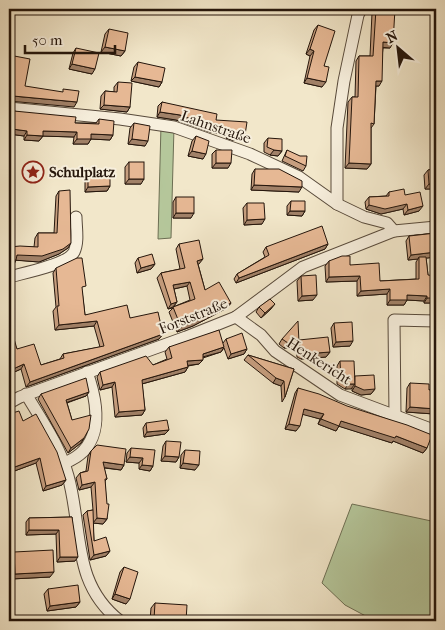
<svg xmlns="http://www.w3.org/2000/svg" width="445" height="630" font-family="'IM FELL French Canon',serif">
  <rect width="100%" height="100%" fill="#f2e7ca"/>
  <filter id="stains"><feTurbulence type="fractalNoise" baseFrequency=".004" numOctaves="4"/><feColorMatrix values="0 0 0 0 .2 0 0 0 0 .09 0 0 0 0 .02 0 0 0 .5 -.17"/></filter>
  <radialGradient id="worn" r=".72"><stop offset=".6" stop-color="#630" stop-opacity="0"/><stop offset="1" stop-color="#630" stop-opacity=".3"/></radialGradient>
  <g fill="#b5c79b" stroke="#6c6e53">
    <polygon points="161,125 174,127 171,238 158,239"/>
    <polygon points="352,504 436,522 436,621 375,621 345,605 322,583"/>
  </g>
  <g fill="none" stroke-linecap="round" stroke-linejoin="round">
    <g stroke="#584a3b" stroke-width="13">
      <g id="minor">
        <polyline points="9,108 120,119 174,127 250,154 299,177 337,204 364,217 387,223 394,231"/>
        <polyline points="337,204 337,128 344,81 358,15 361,9"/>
        <path d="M 9,277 C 23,273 67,265 74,252 C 79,242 76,227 76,217"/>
        <polyline points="236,317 261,335 275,351 340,395 436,431"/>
        <path d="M 26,394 C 42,421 60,446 68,476 C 83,529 71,583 120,621"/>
        <polyline points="9,403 20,397 186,337 236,317 303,267 394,231 436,227"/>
        <polyline points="395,416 394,320 436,321"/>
        <path d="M 64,463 C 105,448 99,406 87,372"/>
      </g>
    </g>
    <use href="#minor" stroke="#f7efdd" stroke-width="11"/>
  </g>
  <g fill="#c69e7f" stroke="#24150b" fill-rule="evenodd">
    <polygon points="9,9 20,9 17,14 10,11"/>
    <polygon points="375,9 390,48 383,48 379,86 376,86 374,124 371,128 371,164 367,169 345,168 348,102 352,97 355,97 356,61 359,56 370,56 372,13"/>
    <polygon points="318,25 324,66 322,87 304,83 310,56 306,54 314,30"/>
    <polygon points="109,29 125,51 121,56 101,52 105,34"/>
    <polygon points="76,48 92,74 69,69 73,53"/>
    <polygon points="138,62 162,82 159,87 131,81 134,67"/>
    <polygon points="118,82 130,107 127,112 100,109 101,96 105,91 114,92 114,87"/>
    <polygon points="162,102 216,120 242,140 232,140 226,138 226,135 210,132 176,120 157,117 158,106"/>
    <polygon points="14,111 75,123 96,123 99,119 113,135 110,140 91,139 88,144 73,144 74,137 43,136 39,141 24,140 24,136 9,134 10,116"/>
    <polygon points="134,123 145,146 128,144 130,128"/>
    <polygon points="196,136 203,159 188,156 192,141"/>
    <polygon points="268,138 282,151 278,156 270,155 264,152 264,143"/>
    <polygon points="216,150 228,168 212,168 212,154"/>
    <polygon points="287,150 306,166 303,171 282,161"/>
    <polygon points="129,162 141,184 125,184 125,167"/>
    <polygon points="436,162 436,195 435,189 425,189 424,175 428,170 434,169 434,166"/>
    <polygon points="255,169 299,192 251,190 252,174"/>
    <polygon points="88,170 110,186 107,191 85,192 85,175"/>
    <polygon points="59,191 68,248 59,254 39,262 16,260 13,266 9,266 9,247 34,247 35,238 38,233 54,233 56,196"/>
    <polygon points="389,192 405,195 419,211 404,215 403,209 381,214 366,209 365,202 369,197 386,196"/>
    <polygon points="176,197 191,218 173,218 173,202"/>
    <polygon points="291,201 305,211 302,216 287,215 287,206"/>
    <polygon points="247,203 262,224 244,225 243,208"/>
    <polygon points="436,233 436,257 426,258 428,275 434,303 424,303 424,301 407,300 404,305 387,305 387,294 357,296 357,281 326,282 325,266 329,261 350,265 380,281 416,279 416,262 418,259 408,260 406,241 409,236"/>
    <path d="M 179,244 L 203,259 L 198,264 L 205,290 L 231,303 L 227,308 L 193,326 L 177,332 L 169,312 L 173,308 L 168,309 L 157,278 L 161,273 L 180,269 L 176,249 ZM 187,286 L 190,300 L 173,307 L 177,302 L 174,289 Z"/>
    <polygon points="328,244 325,249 236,283 234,279 237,274 265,257 263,252 266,247"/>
    <polygon points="138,258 155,264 151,269 137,273 135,263"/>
    <polygon points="56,268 82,291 85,315 130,318 163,334 159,339 26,387 21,369 10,374 9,372 9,334 17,349 41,365 60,359 63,354 100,347 94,326 55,330 53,311 56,307 53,273"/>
    <polygon points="301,276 313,300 298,301 297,281"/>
    <polygon points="259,307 271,309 261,318 256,312"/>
    <polygon points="334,323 350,346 333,347 331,328"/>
    <polygon points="436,335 436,363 435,363"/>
    <polygon points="226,339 247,349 244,354 228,359 224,348 221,352 203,358 199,364 188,366 188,367 185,372 142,384 145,410 142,415 115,417 112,387 100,390 97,377 100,372 153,365 167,359 165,352 169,347 223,343"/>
    <polygon points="282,339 299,340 330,352 326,357 301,359 297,357 296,347 284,348 279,344"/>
    <polygon points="248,355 294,369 285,397 282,402 281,386 273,383 244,360"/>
    <polygon points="340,361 354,376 375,389 371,394 361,395 352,391 352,388 345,389 337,384 337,366"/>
    <polygon points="410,383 429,390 436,389 436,417 434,417 434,414 406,412 407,388"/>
    <polygon points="298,388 427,448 423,453 393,441 392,443 339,426 336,431 318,424 320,419 303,414 296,431 285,429 295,393"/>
    <polygon points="89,392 86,396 67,403 72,420 84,438 81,443 68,453 38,399 41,394"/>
    <polygon points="9,414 23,421 66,480 62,485 43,491 36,463 9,473"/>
    <polygon points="146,423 165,434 144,437 143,428"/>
    <polygon points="166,441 179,457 176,462 161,461 163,446"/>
    <polygon points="131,448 153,466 150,471 139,469 139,463 126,462 127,453"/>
    <polygon points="185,450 195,470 180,468 181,455"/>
    <polygon points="91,451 124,465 121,470 104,468 107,479 105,481 107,519 103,524 93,523 94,541 110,551 106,556 90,560 83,515 87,511 93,510 91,487 79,490 76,478 80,473 86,471 88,456"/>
    <polygon points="72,517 75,561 57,562 56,534 26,535 26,522 29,518"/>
    <polygon points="14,552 50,577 11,579 10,557"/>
    <polygon points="124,567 126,604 112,599 120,572"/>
    <polygon points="48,589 80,602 76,607 47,611 44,594"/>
    <polygon points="155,603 186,621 150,621 151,608"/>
  </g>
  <g fill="#a18168" stroke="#24150b">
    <polygon points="383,42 393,43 390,48 379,47"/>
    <polygon points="105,47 125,51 121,56 101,52"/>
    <polygon points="310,49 314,51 310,56 306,54"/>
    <polygon points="72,64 95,69 92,74 69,69"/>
    <polygon points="135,77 162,82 159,87 131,81"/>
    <polygon points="307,78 326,82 322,87 304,83"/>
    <polygon points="376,81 382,81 379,86 372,86"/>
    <polygon points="13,96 77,102 74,107 9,101 9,97"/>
    <polygon points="104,105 130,107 127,112 100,109"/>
    <polygon points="160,112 180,115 230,130 226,135 210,132 176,120 157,117"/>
    <polygon points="12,129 27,131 24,136 9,134"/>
    <polygon points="43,131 77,132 74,137 40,136"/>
    <polygon points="230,133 245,135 242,140 232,140 226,138"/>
    <polygon points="91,134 113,135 110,140 91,139 88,144 73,144 77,139"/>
    <polygon points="27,135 43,136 39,141 24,140"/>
    <polygon points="132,139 148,141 145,146 128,144"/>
    <polygon points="274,150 282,151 278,156 270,155"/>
    <polygon points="192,151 206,154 203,159 188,156"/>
    <polygon points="216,163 231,163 228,168 212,168"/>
    <polygon points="349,163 371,164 367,169 345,168"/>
    <polygon points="129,179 144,179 141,184 125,184"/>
    <polygon points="429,184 436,184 436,187 435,189 425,189"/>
    <polygon points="254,185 302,187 299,192 251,190"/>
    <polygon points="110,186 107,191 85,192 88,187"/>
    <polygon points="407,204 403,209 381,214 366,209 369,205"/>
    <polygon points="423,206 419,211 404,215 408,210"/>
    <polygon points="290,211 305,211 302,216 287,215"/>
    <polygon points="176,213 194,213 191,218 173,218"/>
    <polygon points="265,219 262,224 244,225 247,220"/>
    <polygon points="71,243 68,248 59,254 39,262 13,260 17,255"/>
    <polygon points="328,244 325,249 236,283 239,278"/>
    <polygon points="436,252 436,257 419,259 419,257 418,259 408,260 411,255"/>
    <polygon points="203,259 199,264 194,265 197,261"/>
    <polygon points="16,260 13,266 9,266 9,261"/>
    <polygon points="155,264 151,269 137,273 141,268"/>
    <polygon points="360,276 357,281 326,282 329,277"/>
    <polygon points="190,282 187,286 169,290 173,285"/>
    <polygon points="390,289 387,294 357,296 361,291"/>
    <polygon points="317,295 313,300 298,301 302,296"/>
    <polygon points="407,295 427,296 424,301 407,300 404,305 387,305 390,300"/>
    <polygon points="436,295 436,299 434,303 424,303 427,298"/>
    <polygon points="14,302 10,307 9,307 9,303"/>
    <polygon points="177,302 173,307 168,309 171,304"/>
    <polygon points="231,303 227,308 193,326 177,332 181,327"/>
    <polygon points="275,304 271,309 261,318 265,313"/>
    <polygon points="97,321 94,326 55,330 59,325"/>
    <polygon points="163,334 159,339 26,387 30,382"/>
    <polygon points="353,341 350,346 333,347 336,342"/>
    <polygon points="288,343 299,343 296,348 284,348"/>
    <polygon points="224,347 221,352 199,358 203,354"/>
    <polygon points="247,349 244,354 228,359 231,354"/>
    <polygon points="330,352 326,357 301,359 304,354"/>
    <polygon points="203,360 199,364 183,366 187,361"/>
    <polygon points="24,364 21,369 10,374 13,369"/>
    <polygon points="188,367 185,372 138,385 142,380"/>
    <polygon points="276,378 284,381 281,386 273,383"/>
    <polygon points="115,382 112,387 100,390 103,385"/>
    <polygon points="348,384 355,384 351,389 345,389"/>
    <polygon points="355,386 375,389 371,394 361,395 352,391"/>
    <polygon points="89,392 86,396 62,404 66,400"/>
    <polygon points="410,407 436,409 436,411 434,414 406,412"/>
    <polygon points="304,409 324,414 320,419 301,414"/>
    <polygon points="145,410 142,415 115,417 119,412"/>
    <polygon points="321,419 341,421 396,436 427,448 423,453 393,441 392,443 338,426 339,426 336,431 318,424"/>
    <polygon points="289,424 300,426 296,431 285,429"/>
    <polygon points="169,430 165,434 144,437 147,432"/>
    <polygon points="84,438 81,443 68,453 71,448"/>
    <polygon points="165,456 179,457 176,462 161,461"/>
    <polygon points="130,457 143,458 139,463 126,462"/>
    <polygon points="40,458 36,463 9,473 9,469"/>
    <polygon points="103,462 124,465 121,470 100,467"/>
    <polygon points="183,463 199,465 195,470 180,468"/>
    <polygon points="142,465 153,466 150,471 139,469"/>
    <polygon points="66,480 62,485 43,491 46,486"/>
    <polygon points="95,482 91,487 79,490 82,485"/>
    <polygon points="97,518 107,519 103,524 93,523"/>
    <polygon points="29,530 59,530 56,534 26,535"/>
    <polygon points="110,551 106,556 90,560 94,555"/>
    <polygon points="60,557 78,557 75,561 57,562"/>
    <polygon points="54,572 50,577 11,579 15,574"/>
    <polygon points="115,594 130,599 126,604 112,599"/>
    <polygon points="80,602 76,607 47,611 50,606"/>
    <polygon points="154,619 186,621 152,621"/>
  </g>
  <g fill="#e6b894" stroke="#24150b">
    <polygon points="376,9 395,9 393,43 383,42 382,81 376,81 374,124 371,123 371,164 349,163 352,97 358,97 359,56 373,56"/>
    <polygon points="318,25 335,31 324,66 329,67 326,82 307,78 314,51 310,49"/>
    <polygon points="109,29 128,33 125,51 105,47"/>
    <polygon points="76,48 99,53 95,69 72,64"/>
    <polygon points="9,55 30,59 25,86 63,92 63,89 79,91 77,102 13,96 9,97"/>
    <polygon points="138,62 165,68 162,82 135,77"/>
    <polygon points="118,82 132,83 130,107 104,105 105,91 117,92"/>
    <polygon points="162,102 217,114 216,120 247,122 245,135 236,135 230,133 230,130 213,127 180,115 160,112"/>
    <polygon points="14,111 76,117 75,123 99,124 99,119 114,121 113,135 91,134 91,139 77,139 77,132 43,131 43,136 27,135 27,131 12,129"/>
    <polygon points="134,123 150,126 148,141 132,139"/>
    <polygon points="196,136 209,141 206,154 192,151"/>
    <polygon points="268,138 282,139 282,151 274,150 267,147"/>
    <polygon points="216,150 232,150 231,163 216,163"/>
    <polygon points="287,150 300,156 307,156 306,166 285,156"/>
    <rect x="129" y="162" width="15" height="17"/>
    <polygon points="255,169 279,169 302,181 302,187 254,185"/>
    <polygon points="436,169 436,184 429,184 428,170"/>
    <polygon points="88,170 110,170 110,186 88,187"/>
    <polygon points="404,189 405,195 420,192 423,206 408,210 407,204 385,209 369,205 369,197 389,196 389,192"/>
    <polygon points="70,190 71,243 63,249 42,256 17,255 16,260 9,261 9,247 20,246 38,247 38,233 57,233 59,191"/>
    <rect x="176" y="197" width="18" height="16"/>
    <polygon points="291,201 305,201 305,211 290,211"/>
    <polygon points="247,203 264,203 265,219 247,220"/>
    <polygon points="322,226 328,244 239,278 237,274 269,255 266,247"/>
    <polygon points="436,233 436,252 411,255 409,236"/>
    <polygon points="199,240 203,259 197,261 205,290 219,282 231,303 196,321 181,327 173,307 195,299 190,282 173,285 177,302 171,304 161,273 185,268 179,244"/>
    <polygon points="152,254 155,264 141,268 138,258"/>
    <polygon points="342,256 350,256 350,265 379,263 380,281 419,279 419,257 426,257 428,275 436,276 436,298 427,298 427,296 407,295 407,300 390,300 390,289 361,291 360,276 329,277 329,261"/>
    <polygon points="77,258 82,258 86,286 82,287 85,315 127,305 130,318 158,312 163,334 30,382 24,364 13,369 9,358 9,334 12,332 17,349 34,344 41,365 64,358 63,354 104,346 97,321 59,325 57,306 59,306 56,268"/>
    <polygon points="316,275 317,295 302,296 301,276"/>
    <polygon points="9,277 10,279 14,302 9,303"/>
    <polygon points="270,299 275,304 265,313 259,307"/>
    <polygon points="298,321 299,343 288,343 282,339"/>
    <polygon points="352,322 353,341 336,342 334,323"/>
    <polygon points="219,330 224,347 203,354 203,360 187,361 188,367 142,380 145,410 119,412 115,382 103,385 100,372 146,356 153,365 172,358 169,347"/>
    <polygon points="242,333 247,349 231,354 226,339"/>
    <polygon points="328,337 330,352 304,354 301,352 299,340"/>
    <polygon points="248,355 294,369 285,397 284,381 276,378"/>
    <polygon points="340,361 354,361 355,384 348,384 341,379"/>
    <polygon points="374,375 375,389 364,390 355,386 355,376"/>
    <polygon points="86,378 89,392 66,400 72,420 91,415 89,429 84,438 71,448 41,394"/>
    <polygon points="410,383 429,384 429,390 436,389 436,409 410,407"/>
    <polygon points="298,388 319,394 347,406 407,425 432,435 427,448 396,436 395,438 341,421 339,426 321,419 324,414 304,409 300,426 289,424"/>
    <polygon points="19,411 23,421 36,414 57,452 66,480 46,486 40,458 9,469 9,414"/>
    <polygon points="167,420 169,430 147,432 146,423"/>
    <polygon points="166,441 181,442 179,457 165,456"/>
    <polygon points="97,445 126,449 124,465 103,462 107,479 105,479 107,504 109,504 107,519 97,518 95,482 82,485 80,473 88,471 91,451"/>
    <polygon points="131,448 155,450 153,466 142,465 143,458 130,457"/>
    <polygon points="185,450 200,451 199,465 183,463"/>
    <polygon points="93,510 94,541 106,537 110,551 94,555 87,511"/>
    <polygon points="72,517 78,557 60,557 59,530 29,530 29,518"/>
    <polygon points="53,550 54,572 15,574 14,552"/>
    <polygon points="124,567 138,572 130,599 115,594"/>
    <polygon points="78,585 80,602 50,606 48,589"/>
    <polygon points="155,603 187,605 186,621 154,619"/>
  </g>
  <defs>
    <g id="sight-ring" transform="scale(1.125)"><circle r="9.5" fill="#f7efdd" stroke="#8f2418" stroke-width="1.5"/><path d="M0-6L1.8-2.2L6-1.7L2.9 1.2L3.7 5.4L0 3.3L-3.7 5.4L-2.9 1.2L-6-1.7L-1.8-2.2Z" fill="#8f2418"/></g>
  </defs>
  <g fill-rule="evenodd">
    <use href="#sight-ring" x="33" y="172"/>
  </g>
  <g text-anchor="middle" stroke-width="4" stroke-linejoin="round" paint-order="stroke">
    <g font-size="15" fill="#24150b" stroke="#f7efdd">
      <text transform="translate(216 127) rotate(19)" y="5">Lahnstraße</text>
      <text transform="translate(193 316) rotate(-22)" y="5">Forststraße</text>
      <text transform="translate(319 361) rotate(33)" y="5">Henkericht</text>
    </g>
    <g font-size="15" font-weight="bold" fill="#24150b" stroke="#f7efdd" text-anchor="start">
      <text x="49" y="177">Schulplatz</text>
    </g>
  </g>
  <rect width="445" height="630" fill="none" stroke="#f2e7ca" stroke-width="30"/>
  <rect x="10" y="10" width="425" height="610" fill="none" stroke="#24150b" stroke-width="2.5"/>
  <rect x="15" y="15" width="415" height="600" fill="none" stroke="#24150b"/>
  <g transform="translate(398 48) rotate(332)" stroke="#f7efdd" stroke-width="4" paint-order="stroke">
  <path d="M0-4L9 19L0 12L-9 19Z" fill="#24150b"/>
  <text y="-8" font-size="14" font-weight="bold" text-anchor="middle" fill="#24150b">N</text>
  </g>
  <path d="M25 45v8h90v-8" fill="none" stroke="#24150b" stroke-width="2.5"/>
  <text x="32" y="45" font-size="15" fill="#24150b" stroke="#f7efdd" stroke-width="4" paint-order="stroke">50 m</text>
  <rect width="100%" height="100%" filter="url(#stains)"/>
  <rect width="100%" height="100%" fill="url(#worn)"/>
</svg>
